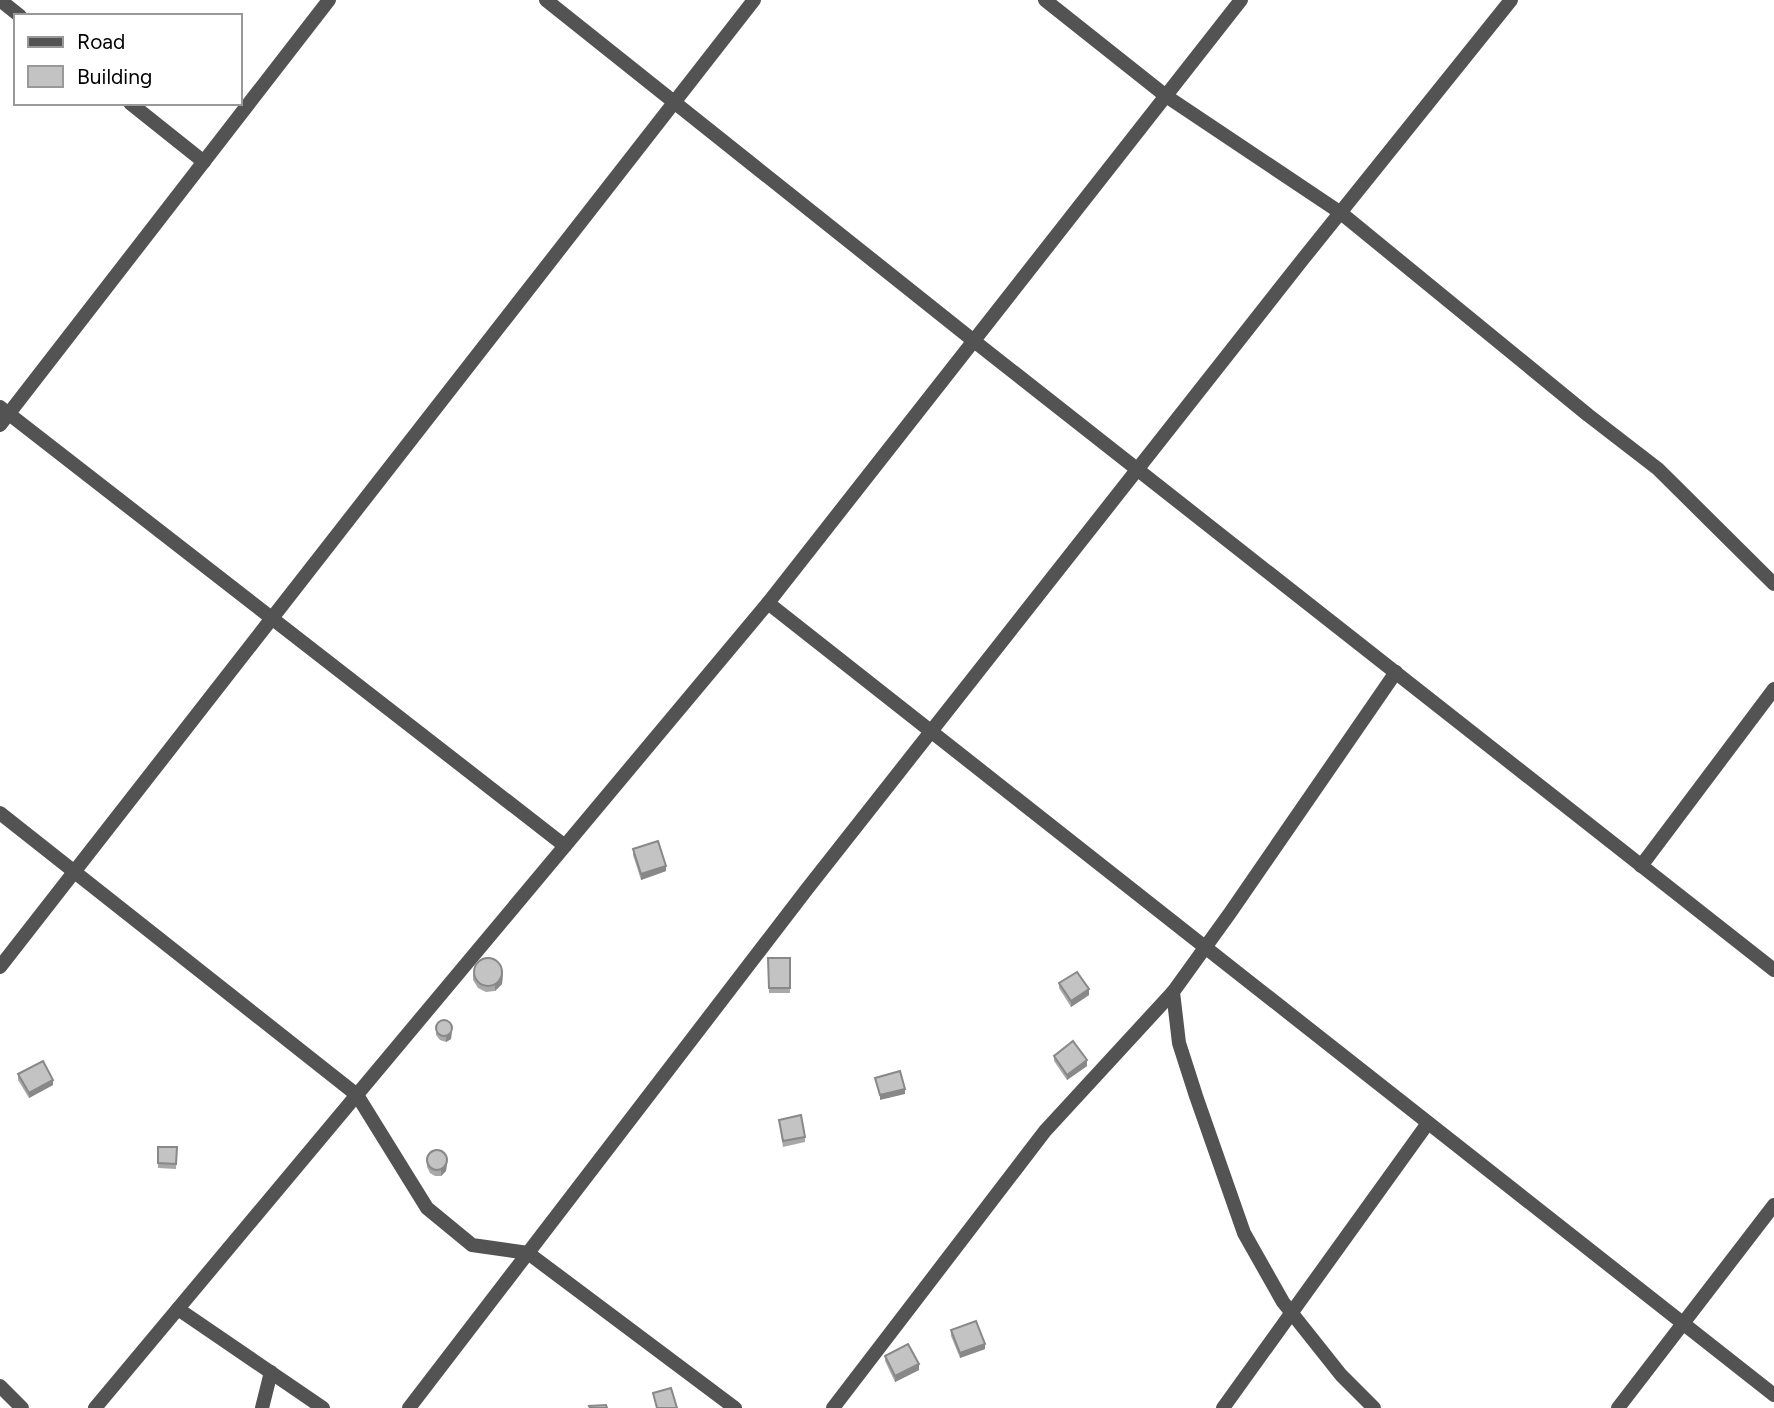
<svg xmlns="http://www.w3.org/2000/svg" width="1774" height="1408" font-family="Figtree,sans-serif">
  <rect width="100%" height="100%" fill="#fff"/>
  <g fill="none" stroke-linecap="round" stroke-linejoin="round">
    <g stroke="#535353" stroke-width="14">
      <polyline points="0,0 20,16"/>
      <polyline points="546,0 974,341"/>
      <polyline points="1045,0 1166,96 1341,213 1588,415 1658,469 1774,584"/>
      <polyline points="130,103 204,162"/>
      <polyline points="0,407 565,846"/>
      <polyline points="0,425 329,0"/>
      <polyline points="0,813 357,1095 427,1208 472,1245 528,1253 735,1408"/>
      <polyline points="1641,866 1774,689"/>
      <polyline points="0,967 754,0"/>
      <polyline points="178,1309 323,1408"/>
      <polyline points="0,1386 22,1408"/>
      <polyline points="95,1408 768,603"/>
      <polyline points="262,1408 271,1372"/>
      <polyline points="833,1408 1045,1131 1173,992"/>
      <polyline points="1223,1408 1428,1123"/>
      <polyline points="1374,1408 1341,1375 1283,1302 1244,1233 1196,1096 1179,1043 1173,992 1230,913 1396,672"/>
      <polyline points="1618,1408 1774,1205"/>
    </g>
    <g stroke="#535353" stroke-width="14">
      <polyline points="1241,0 768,603 1774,1395"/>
      <polyline points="974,341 1774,970"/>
      <polyline points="409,1408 807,889 1303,259 1511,0"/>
    </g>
  </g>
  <g fill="#a8a8a8">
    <polygon points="633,849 666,871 641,880 633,855"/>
    <polygon points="768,958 790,958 790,993 769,993"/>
    <polygon points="473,974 503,975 502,984 495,991 486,992 478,988 473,980"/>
    <polygon points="1059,983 1089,995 1071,1007 1059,988"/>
    <polygon points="436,1030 452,1032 451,1039 446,1042 440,1040 436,1035"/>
    <polygon points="1054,1056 1087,1066 1067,1080 1054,1061"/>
    <polygon points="18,1074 53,1085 29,1098 18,1080"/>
    <polygon points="779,1120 805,1137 805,1142 783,1147"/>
    <polygon points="158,1147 177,1147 176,1169 158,1168"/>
    <polygon points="427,1161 447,1165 446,1171 441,1176 435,1176 430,1173 427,1167"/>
    <polygon points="951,1330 985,1349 960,1358 951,1336"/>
    <polygon points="885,1356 919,1370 895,1382 885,1361"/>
  </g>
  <g fill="#888">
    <polygon points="666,866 666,871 641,880 641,874"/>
    <polygon points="503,970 502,984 495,991 495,985"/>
    <polygon points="1089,989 1089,995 1071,1007 1071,1001"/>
    <polygon points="452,1027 451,1039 446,1042 446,1037"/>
    <polygon points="1087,1060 1087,1066 1067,1080 1067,1075"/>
    <polygon points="53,1080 53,1085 29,1098 29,1093"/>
    <polygon points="905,1089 905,1094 880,1100 880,1095"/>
    <polygon points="447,1159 446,1171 441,1176 441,1170"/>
    <polygon points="985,1344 985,1349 960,1358 960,1353"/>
    <polygon points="919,1364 919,1370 895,1382 895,1376"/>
  </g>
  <g fill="#c3c3c3" stroke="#888" stroke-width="2">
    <polygon points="658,841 666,866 641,874 633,849"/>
    <circle cx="488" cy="972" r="14"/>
    <polygon points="768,958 790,958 790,988 769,988"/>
    <polygon points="1077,972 1089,989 1071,1001 1059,983"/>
    <circle cx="444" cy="1028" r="8"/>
    <polygon points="1073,1041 1087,1060 1067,1075 1054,1056"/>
    <polygon points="43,1061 53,1080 29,1093 18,1074"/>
    <polygon points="900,1071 905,1089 880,1095 875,1078"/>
    <polygon points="801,1115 805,1137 783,1141 779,1120"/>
    <polygon points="158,1147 177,1147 176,1164 158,1163"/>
    <circle cx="437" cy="1160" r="10"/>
    <polygon points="976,1321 985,1344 960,1353 951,1330"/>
    <polygon points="908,1344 919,1364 895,1376 885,1356"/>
    <polygon points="671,1388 677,1408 657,1408 653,1393"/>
    <polygon points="606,1405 607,1408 590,1408 589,1406"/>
  </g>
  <rect x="14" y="14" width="228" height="91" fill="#ffffff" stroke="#999999" stroke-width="2"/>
  <rect x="28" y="37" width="35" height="10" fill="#535353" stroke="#999999" stroke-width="2"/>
  <text x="77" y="49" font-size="21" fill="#000000">Road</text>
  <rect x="28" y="66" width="35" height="21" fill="#c3c3c3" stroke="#999999" stroke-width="2"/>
  <text x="77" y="84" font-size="21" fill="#000000">Building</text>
</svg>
